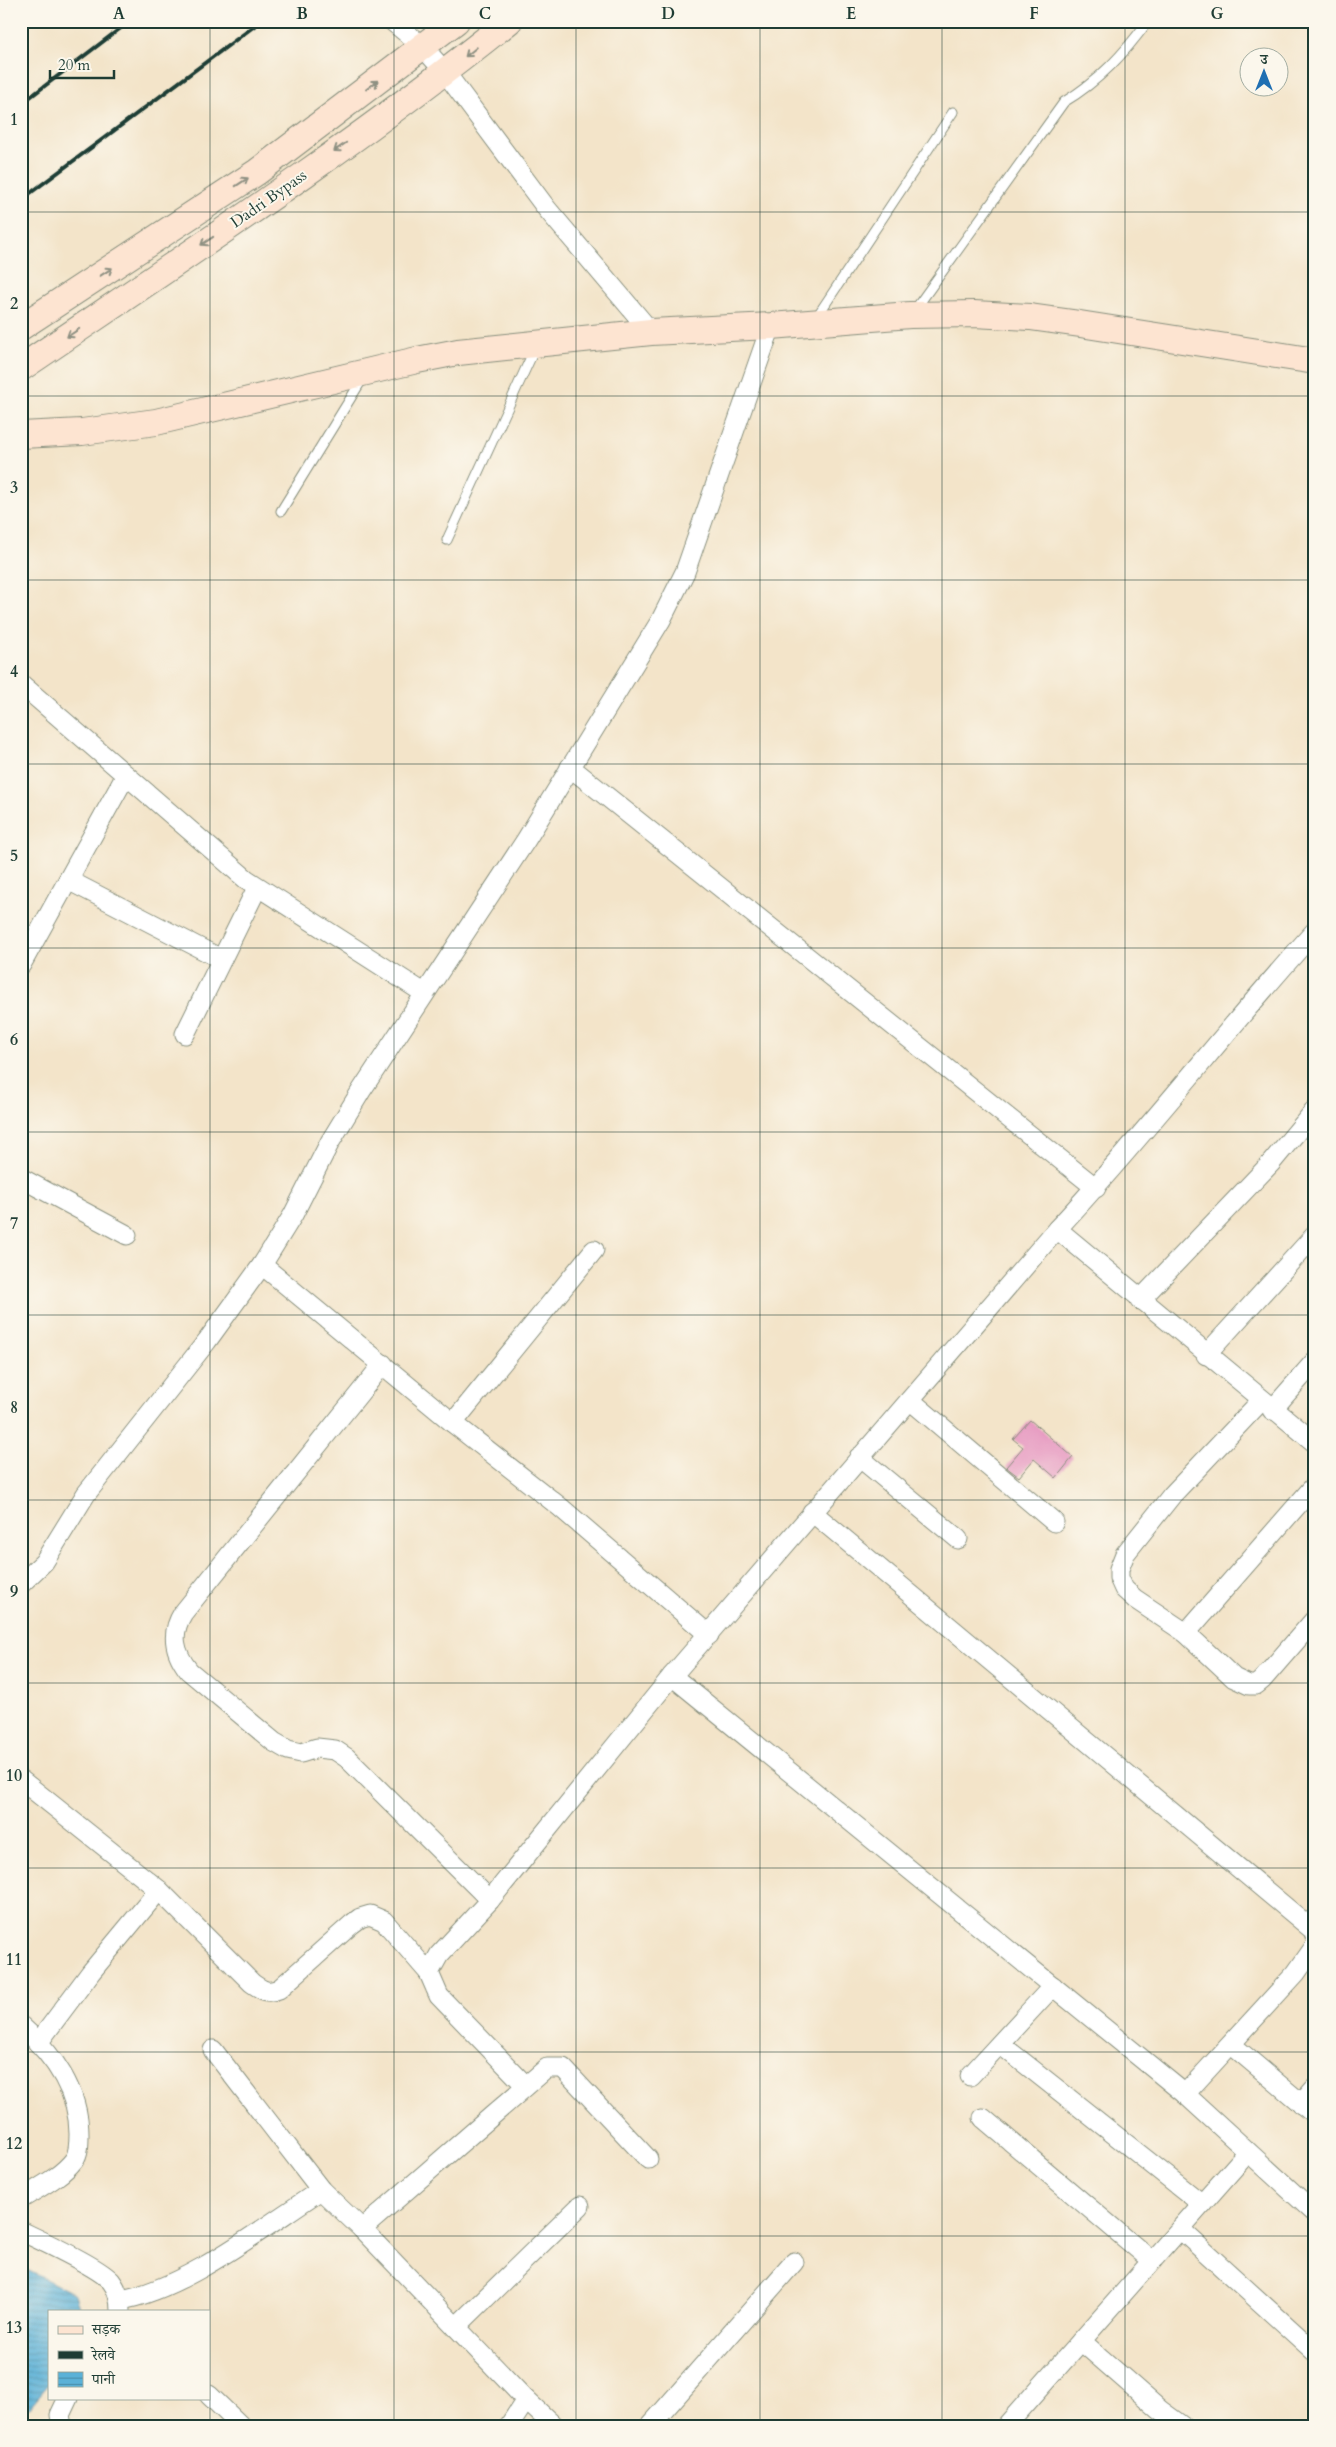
<svg xmlns="http://www.w3.org/2000/svg" width="1336" height="2447" font-family="Cardo,'Noto Serif Devanagari',serif">
  <defs>
    <pattern id="water-rules" width="6" height="5" patternUnits="userSpaceOnUse" patternTransform="scale(1.25)"><rect width="6" height="5" fill="#5bb1d7"/><path d="M0 2.5h6" fill="none" stroke="#4b91af"/></pattern>
  </defs>
  <rect width="100%" height="100%" fill="#fbf7ec"/>
  <filter id="ink" filterUnits="userSpaceOnUse"><feTurbulence type="fractalNoise" baseFrequency=".02" numOctaves="2"/><feDisplacementMap in="SourceGraphic" scale="10" xChannelSelector="R" yChannelSelector="G"/><feConvolveMatrix kernelMatrix="1 2 1 2 8 2 1 2 1" color-interpolation-filters="sRGB"/></filter>
  <filter id="wash" filterUnits="userSpaceOnUse"><feTurbulence type="fractalNoise" baseFrequency=".0096" numOctaves="4" result="noise"/><feDisplacementMap in="SourceGraphic" scale="20" xChannelSelector="R" yChannelSelector="G"/><feGaussianBlur stdDeviation="1.12" result="paint"/><feColorMatrix in="noise" values="0 0 0 0 0 0 0 0 0 0 0 0 0 0 0 0 0 1.4 0 .05"/><feComposite in="paint" operator="in"/></filter>
  <g filter="url(#wash)">
    <rect width="100%" height="100%" fill="#f3e4c9"/>
    <polygon fill="url(#water-rules)" stroke="#3d7786" points="21,2267 75,2294 80,2311 49,2311 49,2384 31,2405 21,2413"/>
    <g id="blocks">
      <polygon fill="#e79cc2" points="1030,1420 1073,1457 1056,1478 1034,1459 1019,1477 1006,1467 1023,1447 1013,1439"/>
    </g>
  </g>
  <g filter="url(#ink)">
    <use href="#blocks" fill-opacity="0" stroke="#89907e" stroke-width="1"/>
    <g fill="none" stroke-linecap="round" stroke-linejoin="round">
      <g stroke="#89907e" stroke-width="11">
        <g id="lane">
          <path d="M 914,311 L 1064,102 C 1099,81 1124,54 1148,21"/>
          <polyline points="816,318 953,112"/>
          <polyline points="281,511 363,378"/>
          <polyline points="447,540 536,346"/>
        </g>
      </g>
      <g stroke="#89907e" stroke-width="21">
        <g id="street">
          <polyline points="392,21 422,46 445,72 547,209 651,332"/>
          <polyline points="21,684 246,879 424,993"/>
          <polyline points="570,767 1096,1188"/>
          <polyline points="68,880 221,959"/>
          <polyline points="21,965 126,775"/>
          <polyline points="185,1034 257,888"/>
          <polyline points="21,1178 127,1235"/>
          <polyline points="1057,1229 1315,1443"/>
          <polyline points="262,1265 453,1423 560,1507 709,1635"/>
          <polyline points="1140,1300 1271,1163 1315,1110"/>
          <polyline points="1206,1355 1315,1235"/>
          <path d="M 383,1364 L 183,1613 C 170,1634 174,1652 189,1671 L 274,1742 L 288,1750 L 301,1753 L 317,1748 L 335,1750 L 347,1758 L 490,1900"/>
          <polyline points="910,1400 1054,1522"/>
          <polyline points="1261,1401 1172,1495 1125,1554 1119,1569 1119,1578 1124,1589 1135,1599 1186,1633 1234,1678 1249,1685 1256,1685 1262,1680 1315,1619"/>
          <polyline points="1272,1410 1315,1361"/>
          <polyline points="453,1423 594,1250"/>
          <polyline points="859,1457 958,1539"/>
          <polyline points="812,1512 1313,1930 1315,1936"/>
          <polyline points="21,1584 44,1562 86,1494 207,1341 262,1265 293,1215 330,1142 361,1091 526,840 661,620 685,572 771,326"/>
          <polyline points="1186,1633 1315,1485"/>
          <polyline points="672,1676 1185,2094 1315,2213"/>
          <path d="M 21,1780 L 159,1890 L 252,1983 C 262,1990 267,1994 279,1989 L 352,1924 L 360,1918 L 370,1915 L 384,1921 L 429,1973"/>
          <path d="M 21,2026 C 53,2054 79,2091 79,2134 C 79,2143 79,2153 74,2160 C 61,2177 38,2188 21,2199"/>
          <polyline points="38,2043 91,1972 159,1890"/>
          <polyline points="1000,2044 1202,2204"/>
          <polyline points="1232,2045 1315,2115"/>
          <polyline points="213,2050 321,2190 362,2229 526,2400 554,2426"/>
          <polyline points="970,2076 1053,1986"/>
          <path d="M 526,2086 L 439,1996 L 429,1973 L 439,1955 L 490,1900 L 672,1676 L 1057,1229 C 1147,1133 1227,1028 1315,931"/>
          <polyline points="1185,2094 1296,1973 1315,1946"/>
          <polyline points="1301,2104 1315,2088"/>
          <polyline points="983,2118 1152,2261"/>
          <polyline points="362,2229 547,2068 563,2068 648,2159"/>
          <polyline points="1180,2229 1315,2352"/>
          <path d="M 21,2231 C 42,2241 97,2266 111,2281 C 118,2290 120,2300 120,2311"/>
          <path d="M 120,2300 C 184,2290 265,2226 321,2190"/>
          <polyline points="456,2327 580,2206"/>
          <polyline points="1081,2341 1160,2410 1182,2426"/>
          <polyline points="209,2395 241,2426"/>
          <polyline points="62,2426 60,2415 68,2398"/>
          <polyline points="509,2426 526,2400"/>
          <polyline points="650,2426 794,2262"/>
          <polyline points="1006,2426 1248,2152"/>
        </g>
      </g>
      <g stroke="#89907e" stroke-width="28">
        <g id="secondary">
          <polyline points="21,327 257,172 456,21"/>
          <path d="M 21,368 C 186,256 354,146 509,21"/>
          <polyline points="21,435 82,432 156,422 417,360 458,352 651,332 771,326 910,315 974,314 1030,317 1080,324 1315,361"/>
        </g>
      </g>
      <use href="#lane" stroke="#fff" stroke-width="9"/>
      <use href="#street" stroke="#fff" stroke-width="19"/>
      <use href="#secondary" stroke="#fde4d1" stroke-width="26"/>
      <g stroke="#1f3d34" stroke-width="4">
        <polyline points="21,104 130,21"/>
        <polyline points="21,200 261,21"/>
      </g>
    </g>
    <defs><path id="oneway-shaft" d="M-6 0H5M1.5-3L5.5 0L1.5 3" fill="none" stroke-width="1.6" stroke-linecap="round" stroke-linejoin="round" transform="scale(1.25)"/></defs>
    <g stroke="#8e9082">
      <use href="#oneway-shaft" transform="translate(471 52) rotate(141)"/>
      <use href="#oneway-shaft" transform="translate(372 85) rotate(-37)"/>
      <use href="#oneway-shaft" transform="translate(340 147) rotate(145)"/>
      <use href="#oneway-shaft" transform="translate(242 182) rotate(-33)"/>
      <use href="#oneway-shaft" transform="translate(207 241) rotate(146)"/>
      <use href="#oneway-shaft" transform="translate(106 272) rotate(-33)"/>
      <use href="#oneway-shaft" transform="translate(73 333) rotate(146)"/>
    </g>
  </g>
  <path fill="none" stroke="#1f3d34" stroke-width="1" stroke-opacity="0.55" d="M 210,21 L 210,2426M 394,21 L 394,2426M 576,21 L 576,2426M 760,21 L 760,2426M 942,21 L 942,2426M 1125,21 L 1125,2426M 21,212 L 1315,212M 21,396 L 1315,396M 21,580 L 1315,580M 21,764 L 1315,764M 21,948 L 1315,948M 21,1132 L 1315,1132M 21,1315 L 1315,1315M 21,1500 L 1315,1500M 21,1683 L 1315,1683M 21,1868 L 1315,1868M 21,2052 L 1315,2052M 21,2236 L 1315,2236"/>
  <g text-anchor="middle" stroke-width="4" stroke-linejoin="round" paint-order="stroke">
    <g font-size="16" fill="#1f3d34" stroke="#fbf7ec">
      <text transform="translate(268 198) rotate(-35)" y="6">Dadri Bypass</text>
    </g>
  </g>
  <rect width="1336" height="2447" fill="none" stroke="#fbf7ec" stroke-width="55"/>
  <rect x="48" y="2310" width="162" height="90" fill="#fbf7ec" stroke="#a3ada2"/>
  <rect x="58" y="2326" width="25" height="8" fill="#fde4d1" stroke="#a3ada2"/>
  <text x="92" y="2334" font-size="15" fill="#1f3d34">सड़क</text>
  <rect x="58" y="2351" width="25" height="8" fill="#1f3d34" stroke="#a3ada2"/>
  <text x="92" y="2360" font-size="15" fill="#1f3d34">रेलवे</text>
  <rect x="58" y="2372" width="25" height="15" fill="url(#water-rules)" stroke="#a3ada2"/>
  <text x="92" y="2384" font-size="15" fill="#1f3d34">पानी</text>
  <g transform="translate(1264 72)"><circle r="24" fill="#fbf7ec" stroke="#a3ada2"/>
  <path d="M0-4L9 19L0 12L-9 19Z" fill="#1f6fb2"/>
  <text y="-8" font-size="14" font-weight="bold" text-anchor="middle" fill="#1f3d34">उ</text>
  </g>
  <path d="M50 70v8h64v-8" fill="none" stroke="#1f3d34" stroke-width="2.5"/>
  <text x="58" y="70" font-size="15" fill="#1f3d34" stroke="#fbf7ec" stroke-width="4" paint-order="stroke">20 m</text>
  <rect x="28" y="28" width="1280" height="2392" fill="none" stroke="#1f3d34" stroke-width="2"/>
  <g font-size="16" text-anchor="middle" font-weight="bold" fill="#1f3d34">
    <text x="119" y="19">A</text>
    <text x="302" y="19">B</text>
    <text x="485" y="19">C</text>
    <text x="668" y="19">D</text>
    <text x="851" y="19">E</text>
    <text x="1034" y="19">F</text>
    <text x="1217" y="19">G</text>
    <text x="14" y="125">1</text>
    <text x="14" y="309">2</text>
    <text x="14" y="493">3</text>
    <text x="14" y="677">4</text>
    <text x="14" y="861">5</text>
    <text x="14" y="1045">6</text>
    <text x="14" y="1229">7</text>
    <text x="14" y="1413">8</text>
    <text x="14" y="1597">9</text>
    <text x="14" y="1781">10</text>
    <text x="14" y="1965">11</text>
    <text x="14" y="2149">12</text>
    <text x="14" y="2333">13</text>
  </g>
</svg>
